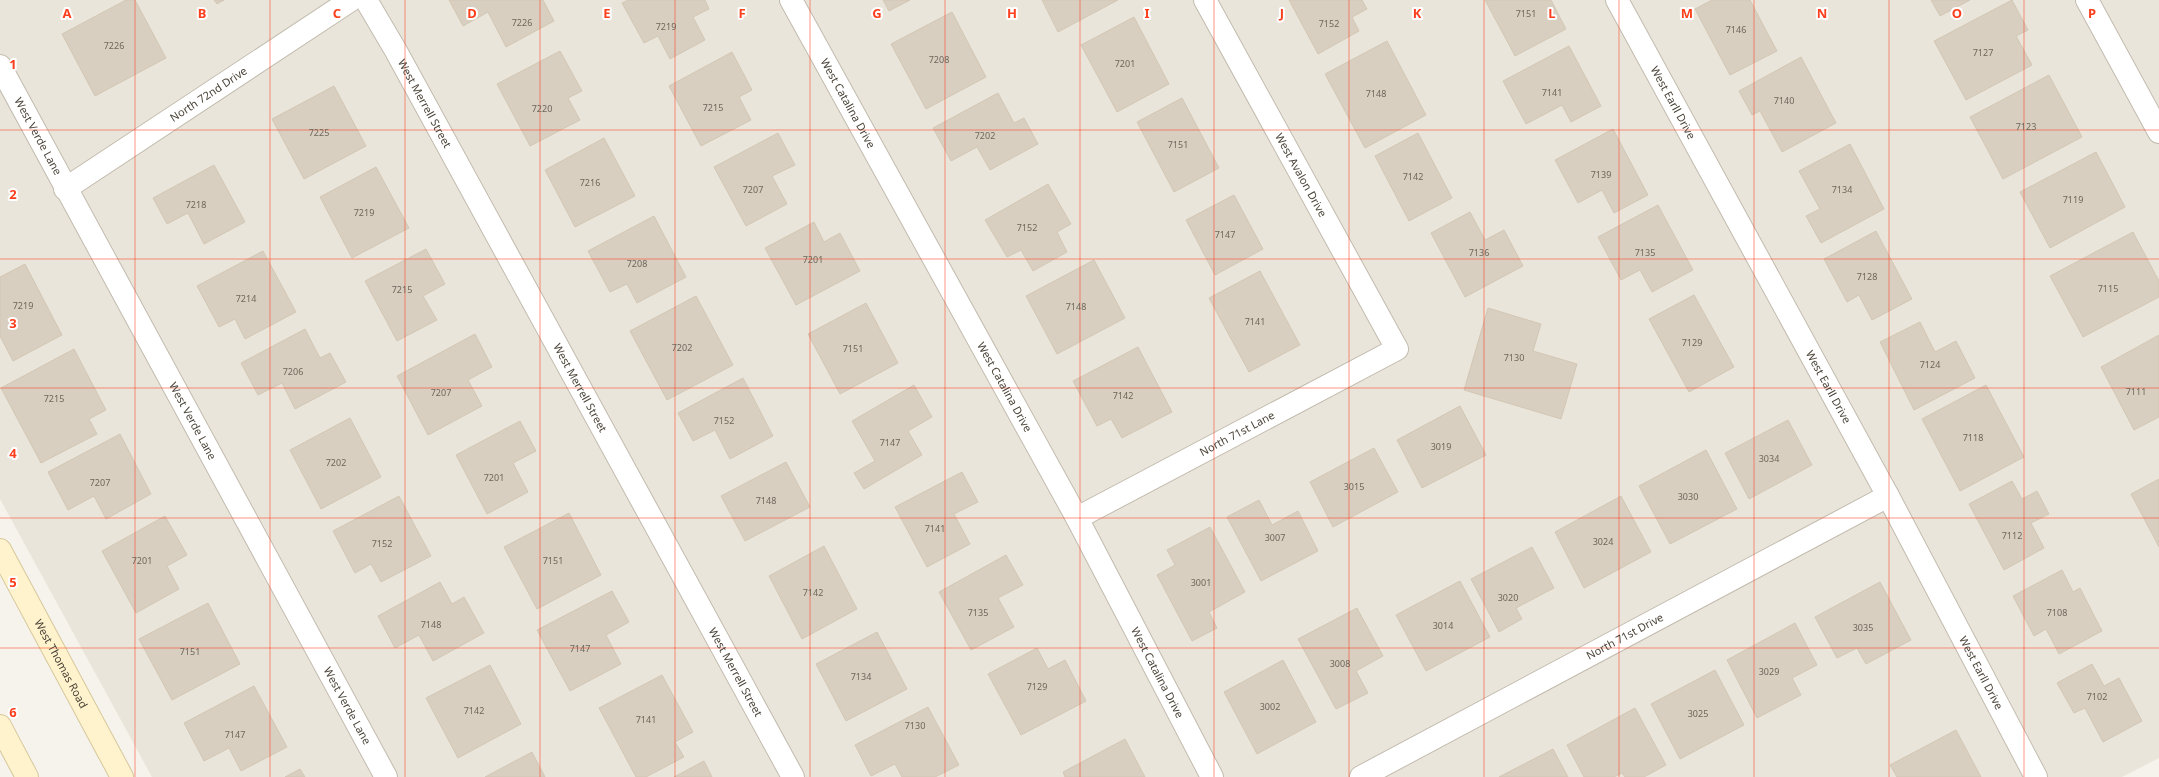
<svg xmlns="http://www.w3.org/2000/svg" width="2159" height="777" font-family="'Noto Sans',sans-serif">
  <rect width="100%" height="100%" fill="#f6f3ec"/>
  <polygon fill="#eae5da" points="0,0 2159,0 2159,758 2122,777 152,777 0,499"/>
  <g fill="#d8cfc1" stroke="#d3c7b4">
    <polygon points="126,0 135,0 166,58 95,96 62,34"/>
    <polygon points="214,0 224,0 217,4"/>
    <polygon points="449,0 543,0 554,21 506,47 488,12 463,26"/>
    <polygon points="628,0 705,0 709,9 693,17 705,40 670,59 658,36 644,43 622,3"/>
    <polygon points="883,0 910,0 889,11"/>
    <polygon points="1042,0 1118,0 1058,32"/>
    <polygon points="1289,0 1362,0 1367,9 1352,17 1359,31 1318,54"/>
    <polygon points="1485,0 1551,0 1566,29 1515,56"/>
    <polygon points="1712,0 1750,0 1777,51 1730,75 1695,9"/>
    <polygon points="1931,0 1970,0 1940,16"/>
    <polygon points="2012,0 2028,30 2016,36 2032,65 1966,100 1934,41"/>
    <polygon points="952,12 986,77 926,109 891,44"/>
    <polygon points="1134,17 1169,84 1117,112 1081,45"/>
    <polygon points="1387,41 1426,115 1365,148 1325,74"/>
    <polygon points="1569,46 1601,106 1571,122 1562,105 1526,124 1503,81"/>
    <polygon points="560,51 582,91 568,98 580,120 530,146 497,84"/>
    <polygon points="732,52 752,90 739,97 751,120 701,146 669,86"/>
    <polygon points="1801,57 1836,123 1782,152 1760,111 1752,115 1739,91"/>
    <polygon points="2049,75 2082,137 2003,179 1970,117"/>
    <polygon points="334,86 366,146 304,179 272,119"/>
    <polygon points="998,93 1014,123 1024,118 1038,144 990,170 977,147 951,161 933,128"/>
    <polygon points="1182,98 1219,168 1174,192 1137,122"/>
    <polygon points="1613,129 1648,195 1614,213 1602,190 1578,203 1555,160"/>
    <polygon points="778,133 795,165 772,176 787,204 746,226 714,167"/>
    <polygon points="1418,133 1452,198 1409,221 1375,156"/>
    <polygon points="604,138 635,196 575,227 545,170"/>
    <polygon points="1850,144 1884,209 1821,243 1806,216 1820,209 1799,171"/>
    <polygon points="2096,152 2125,207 2050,248 2020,192"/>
    <polygon points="214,165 245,222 204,244 188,213 167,224 153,198"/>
    <polygon points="376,167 409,228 352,258 320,197"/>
    <polygon points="1048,184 1071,224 1057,232 1067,252 1033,271 1021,250 1007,257 985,220"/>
    <polygon points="1234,195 1263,249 1215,275 1186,220"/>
    <polygon points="1658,205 1693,270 1652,292 1640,270 1621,280 1598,237"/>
    <polygon points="1470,212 1485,240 1504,230 1523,266 1465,297 1431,233"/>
    <polygon points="654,216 686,277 637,303 627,284 610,292 588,251"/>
    <polygon points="814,222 824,242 840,233 860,271 796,305 765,248"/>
    <polygon points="1876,231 1912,299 1872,320 1859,295 1847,302 1824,259"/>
    <polygon points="2133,232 2159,281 2159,297 2083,337 2050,276"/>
    <polygon points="426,249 445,284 423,296 437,320 397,341 365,281"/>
    <polygon points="263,251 296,312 245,339 235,319 219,327 197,286"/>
    <polygon points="1094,260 1125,318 1057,354 1026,296"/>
    <polygon points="25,264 62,335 13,361 0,336 0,277"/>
    <polygon points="1260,271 1300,345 1249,372 1209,298"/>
    <polygon points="1694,295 1734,367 1689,392 1649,319"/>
    <polygon points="696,296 733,365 667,400 630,331"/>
    <polygon points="866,303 898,363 840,394 808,334"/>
    <polygon points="1488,308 1541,324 1533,351 1577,364 1561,419 1464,390"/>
    <polygon points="1920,322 1935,352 1956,341 1975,378 1914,410 1880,342"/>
    <polygon points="305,329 320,358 330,353 346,382 295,409 282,383 258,395 241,363"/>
    <polygon points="475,334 492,367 468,380 482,406 428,435 397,376"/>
    <polygon points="2159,335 2159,417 2134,430 2101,367"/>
    <polygon points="1138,347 1172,412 1122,438 1111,419 1097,426 1073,381"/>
    <polygon points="74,349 106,410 89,419 97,434 41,463 1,388"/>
    <polygon points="743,378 773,436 730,459 715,430 693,441 678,413"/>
    <polygon points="914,385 932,417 908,431 922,455 864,489 854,473 875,461 852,421"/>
    <polygon points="1986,385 2024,457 1960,491 1922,419"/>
    <polygon points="1460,406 1486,455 1422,488 1397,440"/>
    <polygon points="350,418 381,477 321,509 290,450"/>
    <polygon points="1788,420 1812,465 1749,499 1725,453"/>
    <polygon points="520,421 536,451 513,463 528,492 487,514 456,455"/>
    <polygon points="120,434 151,494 106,519 94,496 68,510 48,472"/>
    <polygon points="1374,448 1398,492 1333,527 1310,482"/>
    <polygon points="1706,450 1737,509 1670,544 1639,486"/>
    <polygon points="786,462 810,507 745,541 721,496"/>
    <polygon points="962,472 978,502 954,514 970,544 927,567 895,507"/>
    <polygon points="2159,479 2159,547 2131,494"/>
    <polygon points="2012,481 2022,499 2037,491 2049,514 2031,523 2044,548 2004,570 1969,504"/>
    <polygon points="399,496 431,556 381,582 371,564 355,573 333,531"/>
    <polygon points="1621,496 1651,552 1584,588 1555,532"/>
    <polygon points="1259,500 1272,525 1298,511 1318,551 1261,581 1227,517"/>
    <polygon points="569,513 601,575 537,609 504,547"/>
    <polygon points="165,516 187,555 167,566 179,589 136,613 102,551"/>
    <polygon points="1210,527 1245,592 1209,612 1217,628 1192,641 1157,575 1175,565 1167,550"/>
    <polygon points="824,546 857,609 802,639 769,576"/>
    <polygon points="1532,547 1554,588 1516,608 1522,619 1499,632 1471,579"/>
    <polygon points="1006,555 1023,585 998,598 1014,627 971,650 939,592"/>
    <polygon points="2062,570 2073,592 2080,588 2102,631 2059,654 2046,629 2034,636 2013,596"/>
    <polygon points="1460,581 1490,637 1426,671 1396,615"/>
    <polygon points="440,582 452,604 464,597 484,633 433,661 419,635 395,648 378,616"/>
    <polygon points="1880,582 1911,640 1866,664 1857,648 1837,658 1815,617"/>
    <polygon points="612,591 629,622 606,635 621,664 570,691 537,630"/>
    <polygon points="208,603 240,664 172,700 139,639"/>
    <polygon points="1357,608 1383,656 1356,671 1368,693 1336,709 1298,639"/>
    <polygon points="1795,623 1817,665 1792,678 1801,695 1757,718 1727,660"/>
    <polygon points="877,632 907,689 846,721 816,664"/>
    <polygon points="1037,648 1048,669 1065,660 1086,701 1021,735 988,674"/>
    <polygon points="1283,660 1316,722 1257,754 1224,692"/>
    <polygon points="2092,664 2104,686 2119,678 2142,721 2103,742 2085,708 2074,713 2057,683"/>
    <polygon points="490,665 521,724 458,758 426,698"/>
    <polygon points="1715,670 1744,725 1680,759 1651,704"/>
    <polygon points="662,675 693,732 675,742 684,757 646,777 636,777 599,708"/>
    <polygon points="254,686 287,747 241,771 229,748 204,761 184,723"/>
    <polygon points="928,707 959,765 935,777 902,777 895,764 871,776 855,745"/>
    <polygon points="1635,708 1666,765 1644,777 1625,777 1622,773 1614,777 1584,777 1567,745"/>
    <polygon points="1956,730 1981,777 1897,777 1890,765"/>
    <polygon points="1125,739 1145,777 1065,777 1063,772"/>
    <polygon points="1553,749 1568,777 1499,777"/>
    <polygon points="532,752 545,777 485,777"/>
    <polygon points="704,761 712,777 674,777"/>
    <polygon points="300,769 305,777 285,777"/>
  </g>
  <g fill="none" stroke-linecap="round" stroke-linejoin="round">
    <g stroke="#c2bbae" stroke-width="24">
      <g id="minor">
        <path id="s1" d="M 366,0 L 396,51 L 793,777"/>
        <path id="s2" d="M 791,0 L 1077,518 L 1212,777"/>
        <path id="s3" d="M 1617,0 L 1888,496 L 2036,777"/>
        <polyline points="2087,0 2159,132"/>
        <path id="s4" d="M 0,66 L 386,777"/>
        <path id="s5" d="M 65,189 L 351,0"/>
        <path id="s6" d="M 1077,518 L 1397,349 L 1205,0"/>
        <path id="s7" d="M 1361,777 L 1888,496"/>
      </g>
    </g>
    <g stroke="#d6c79b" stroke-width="24">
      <g id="secondary">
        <path id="s8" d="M 0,550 L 122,777"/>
        <polyline points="0,726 27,777"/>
      </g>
    </g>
    <use href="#minor" stroke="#fff" stroke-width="22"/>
    <use href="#secondary" stroke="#fff3cd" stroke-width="22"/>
  </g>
  <path fill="none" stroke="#fc3f1d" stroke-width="1" stroke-opacity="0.55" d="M 135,0 L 135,777M 270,0 L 270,777M 405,0 L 405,777M 540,0 L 540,777M 675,0 L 675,777M 810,0 L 810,777M 945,0 L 945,777M 1080,0 L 1080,777M 1214,0 L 1214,777M 1349,0 L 1349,777M 1484,0 L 1484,777M 1619,0 L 1619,777M 1754,0 L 1754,777M 1889,0 L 1889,777M 2024,0 L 2024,777M 0,130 L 2159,130M 0,259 L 2159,259M 0,388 L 2159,388M 0,518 L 2159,518M 0,648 L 2159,648"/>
  <g text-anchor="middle" stroke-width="4" stroke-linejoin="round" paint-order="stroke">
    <g font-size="9" fill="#6e675b">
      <text x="1526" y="17">7151</text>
      <text x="522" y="26">7226</text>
      <text x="1329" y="27">7152</text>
      <text x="666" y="30">7219</text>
      <text x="1736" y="33">7146</text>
      <text x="114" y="49">7226</text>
      <text x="1983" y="56">7127</text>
      <text x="939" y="63">7208</text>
      <text x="1125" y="67">7201</text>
      <text x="1552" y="96">7141</text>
      <text x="1376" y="97">7148</text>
      <text x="1784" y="104">7140</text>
      <text x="713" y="111">7215</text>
      <text x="542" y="112">7220</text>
      <text x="2026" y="130">7123</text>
      <text x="319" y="136">7225</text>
      <text x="985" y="139">7202</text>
      <text x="1178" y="148">7151</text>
      <text x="1601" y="178">7139</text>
      <text x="1413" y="180">7142</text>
      <text x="590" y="186">7216</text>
      <text x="753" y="193">7207</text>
      <text x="1842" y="193">7134</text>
      <text x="2073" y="203">7119</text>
      <text x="196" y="208">7218</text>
      <text x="364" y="216">7219</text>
      <text x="1027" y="231">7152</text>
      <text x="1225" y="238">7147</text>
      <text x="1479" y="256">7136</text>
      <text x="1645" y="256">7135</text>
      <text x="813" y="263">7201</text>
      <text x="637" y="267">7208</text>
      <text x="1867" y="280">7128</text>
      <text x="2108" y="292">7115</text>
      <text x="402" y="293">7215</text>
      <text x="246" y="302">7214</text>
      <text x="23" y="309">7219</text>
      <text x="1076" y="310">7148</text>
      <text x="1255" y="325">7141</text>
      <text x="1692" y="346">7129</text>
      <text x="682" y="351">7202</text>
      <text x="853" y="352">7151</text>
      <text x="1514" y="361">7130</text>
      <text x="1930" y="368">7124</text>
      <text x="293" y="375">7206</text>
      <text x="2136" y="395">7111</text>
      <text x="441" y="396">7207</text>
      <text x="1123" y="399">7142</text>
      <text x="54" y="402">7215</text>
      <text x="724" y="424">7152</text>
      <text x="1973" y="441">7118</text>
      <text x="890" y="446">7147</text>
      <text x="1441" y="450">3019</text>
      <text x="1769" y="462">3034</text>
      <text x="336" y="466">7202</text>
      <text x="494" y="481">7201</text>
      <text x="100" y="486">7207</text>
      <text x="1354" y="490">3015</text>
      <text x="1688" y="500">3030</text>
      <text x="766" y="504">7148</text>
      <text x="935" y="532">7141</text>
      <text x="2012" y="539">7112</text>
      <text x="1275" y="541">3007</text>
      <text x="1603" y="545">3024</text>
      <text x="382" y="547">7152</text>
      <text x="142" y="564">7201</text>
      <text x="553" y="564">7151</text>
      <text x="1201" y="586">3001</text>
      <text x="813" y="596">7142</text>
      <text x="1508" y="601">3020</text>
      <text x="978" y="616">7135</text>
      <text x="2057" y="616">7108</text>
      <text x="431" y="628">7148</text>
      <text x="1443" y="629">3014</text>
      <text x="1863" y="631">3035</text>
      <text x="580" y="652">7147</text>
      <text x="190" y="655">7151</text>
      <text x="1340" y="667">3008</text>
      <text x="1769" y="675">3029</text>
      <text x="861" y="680">7134</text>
      <text x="1037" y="690">7129</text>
      <text x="2097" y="700">7102</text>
      <text x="1270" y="710">3002</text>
      <text x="474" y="714">7142</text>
      <text x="1698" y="717">3025</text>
      <text x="646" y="723">7141</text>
      <text x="915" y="729">7130</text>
      <text x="235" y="738">7147</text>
    </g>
    <g font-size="11" fill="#4b4439" stroke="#fff">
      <text dy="4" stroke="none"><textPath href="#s5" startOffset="172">North 72nd Drive</textPath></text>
      <text dy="4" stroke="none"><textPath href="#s2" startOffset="118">West Catalina Drive</textPath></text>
      <text dy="4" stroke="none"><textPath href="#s3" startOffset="117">West Earll Drive</textPath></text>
      <text dy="4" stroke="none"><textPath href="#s1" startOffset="119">West Merrell Street</textPath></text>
      <text dy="4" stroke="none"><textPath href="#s4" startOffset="80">West Verde Lane</textPath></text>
      <text transform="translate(1301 175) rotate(61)" y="4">West Avalon Drive</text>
      <text dy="4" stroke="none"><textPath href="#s2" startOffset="442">West Catalina Drive</textPath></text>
      <text dy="4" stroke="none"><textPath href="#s3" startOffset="441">West Earll Drive</textPath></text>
      <text dy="4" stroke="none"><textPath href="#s1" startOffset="443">West Merrell Street</textPath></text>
      <text dy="4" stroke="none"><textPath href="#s4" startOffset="404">West Verde Lane</textPath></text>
      <text dy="4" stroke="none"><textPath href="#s6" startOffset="181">North 71st Lane</textPath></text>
      <text dy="4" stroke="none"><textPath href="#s7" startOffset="299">North 71st Drive</textPath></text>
      <text dy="4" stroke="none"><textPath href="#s8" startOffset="129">West Thomas Road</textPath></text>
      <text dy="4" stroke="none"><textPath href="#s1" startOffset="767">West Merrell Street</textPath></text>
      <text dy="4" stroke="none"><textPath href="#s2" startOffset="766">West Catalina Drive</textPath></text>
      <text dy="4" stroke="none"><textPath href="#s3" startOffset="765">West Earll Drive</textPath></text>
      <text dy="4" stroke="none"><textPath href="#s4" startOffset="728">West Verde Lane</textPath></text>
    </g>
  </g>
  <g font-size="13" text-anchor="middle" font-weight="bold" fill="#fc3f1d" stroke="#fff" stroke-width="4" stroke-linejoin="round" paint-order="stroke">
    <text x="67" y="18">A</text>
    <text x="202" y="18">B</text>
    <text x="337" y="18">C</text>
    <text x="472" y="18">D</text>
    <text x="607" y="18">E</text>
    <text x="742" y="18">F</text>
    <text x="877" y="18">G</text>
    <text x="1012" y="18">H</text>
    <text x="1147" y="18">I</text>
    <text x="1282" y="18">J</text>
    <text x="1417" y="18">K</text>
    <text x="1552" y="18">L</text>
    <text x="1687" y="18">M</text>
    <text x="1822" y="18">N</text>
    <text x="1957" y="18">O</text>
    <text x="2092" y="18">P</text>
    <text x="13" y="69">1</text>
    <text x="13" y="199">2</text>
    <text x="13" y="328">3</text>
    <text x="13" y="458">4</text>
    <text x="13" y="587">5</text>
    <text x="13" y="717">6</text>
  </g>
</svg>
